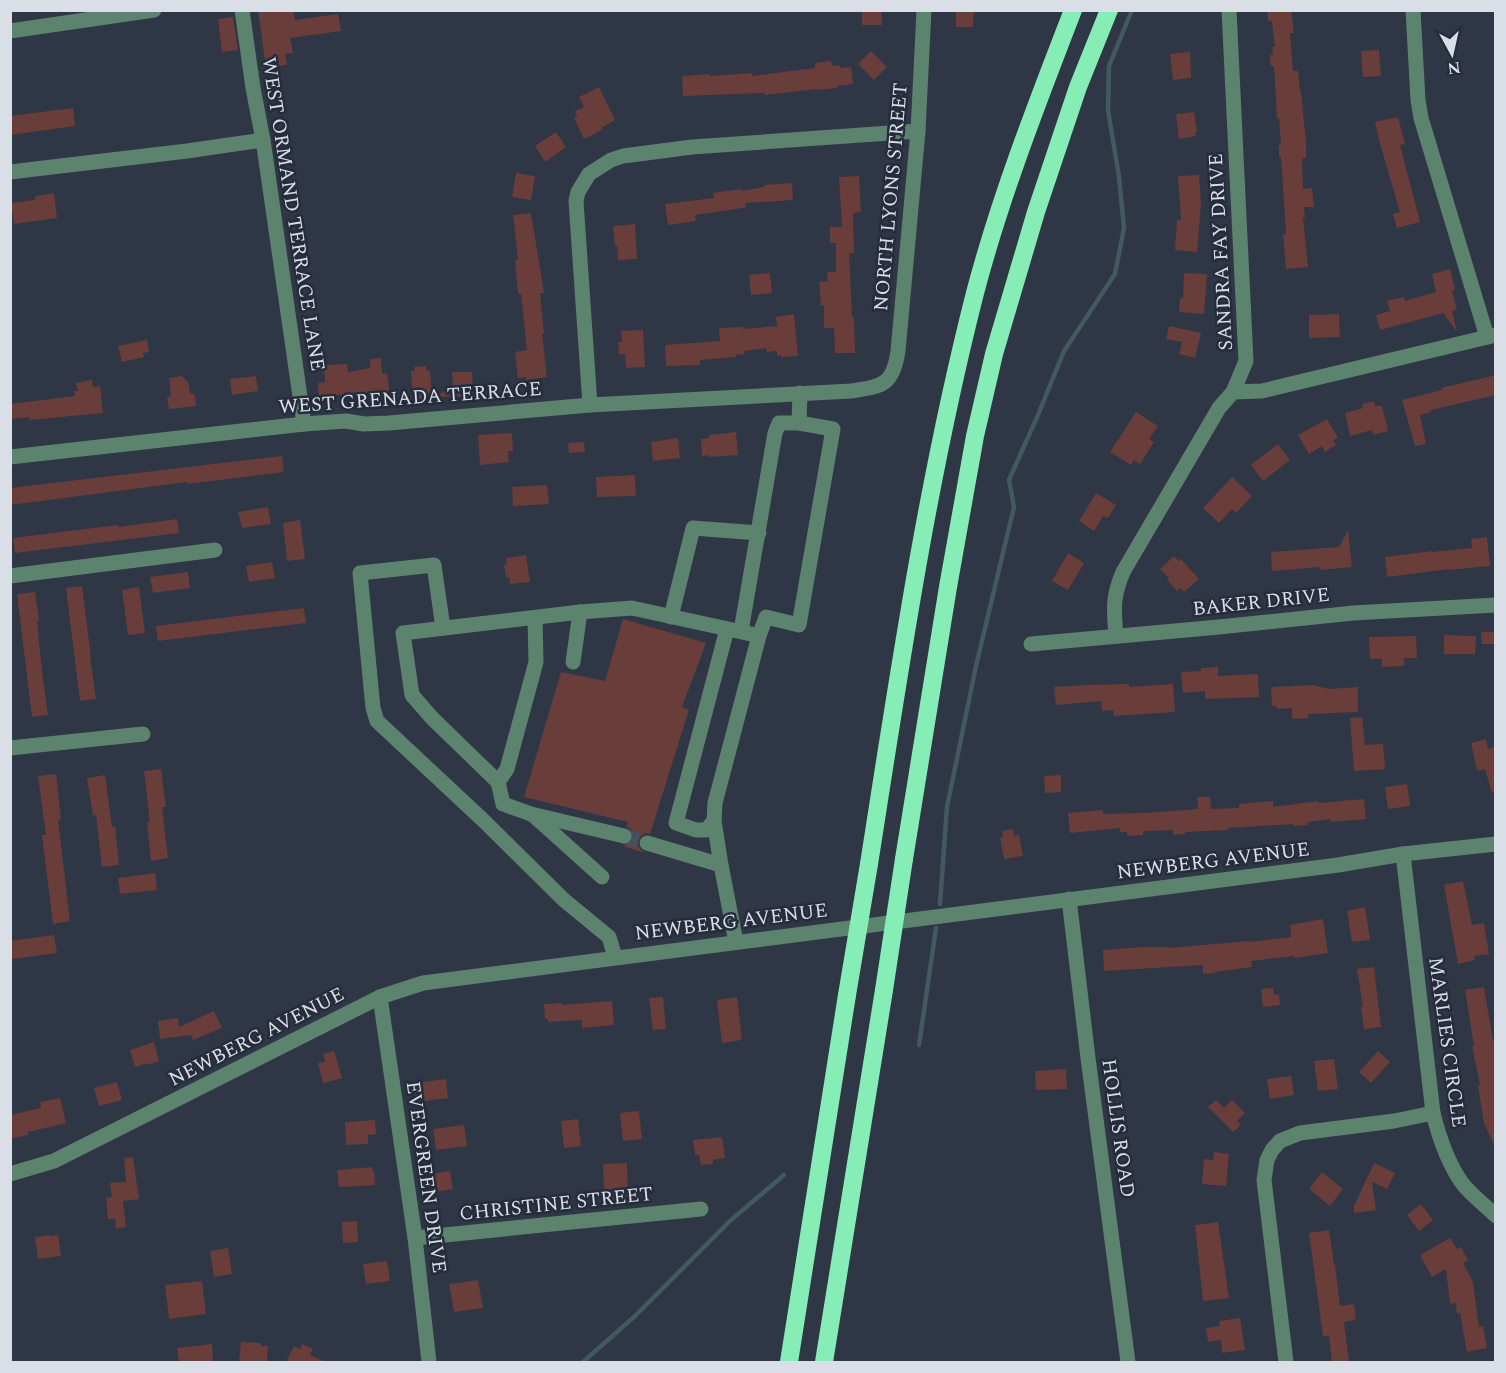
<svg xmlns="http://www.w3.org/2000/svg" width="1506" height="1373" font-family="Spectral,serif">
  <rect width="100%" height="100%" fill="#2f3645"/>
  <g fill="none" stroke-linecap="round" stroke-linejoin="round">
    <g stroke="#425a5f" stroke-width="4.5">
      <polyline points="940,904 947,807 976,666 1014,507 1009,480 1038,415 1064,351 1115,274 1124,228 1119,177 1108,110 1109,66 1132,10"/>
      <polyline points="919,1045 936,928"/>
      <polyline points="583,1362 635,1316 731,1220 784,1175"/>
    </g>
  </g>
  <g fill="#693d3a">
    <polygon points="258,10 293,10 295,20 338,14 341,31 290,38 293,53 285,54 287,65 266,68"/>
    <polygon points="862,10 881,10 882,25 862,25"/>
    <polygon points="956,10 974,10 973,27 956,27"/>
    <polygon points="1267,10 1291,10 1294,33 1290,33 1293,71 1298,71 1300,91 1301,91 1306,143 1306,158 1302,159 1303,189 1312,188 1314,207 1304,207 1305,218 1303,218 1308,267 1286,269 1283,234 1286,234 1281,157 1279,157 1279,145 1281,145 1279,118 1277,119 1274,66 1271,66 1270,55 1273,55 1272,47 1275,47 1272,22 1268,20"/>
    <polygon points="233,17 238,50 222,52 218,19"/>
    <polygon points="1379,50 1381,76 1363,77 1361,51"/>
    <polygon points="871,51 887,67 874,80 858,64"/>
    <polygon points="1190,52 1191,78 1173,80 1170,54"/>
    <polygon points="831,61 832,66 839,65 841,68 851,67 853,84 837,86 837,88 817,90 817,89 765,95 765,93 683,96 682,76 710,74 710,76 752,73 752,76 815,68 815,63"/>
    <polygon points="599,87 615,120 601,128 602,130 584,139 574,118 577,116 575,111 584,107 579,97"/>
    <polygon points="73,108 75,126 10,135 10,116"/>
    <polygon points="1194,112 1197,132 1195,132 1196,136 1179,139 1176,114"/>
    <polygon points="1398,117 1405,144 1400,145 1420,222 1397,228 1393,214 1400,212 1379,140 1375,122"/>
    <polygon points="556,132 566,147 545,162 535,146"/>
    <polygon points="516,173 535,176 531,200 512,197"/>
    <polygon points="1199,175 1201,204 1197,252 1175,250 1177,220 1181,220 1178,176"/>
    <polygon points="859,176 861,212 853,213 854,253 849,253 852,317 854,317 855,353 835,353 834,328 824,328 824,305 821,306 819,282 828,281 827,272 836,272 836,243 830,243 830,227 842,227 839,177"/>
    <polygon points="792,183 793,200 745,203 746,207 743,208 695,215 696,221 668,225 665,204 714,198 713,193 741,189 741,191 764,187 764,185"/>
    <polygon points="54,193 57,218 14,224 11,203 35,200 35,196"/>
    <polygon points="531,213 544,293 540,293 544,333 542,334 547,377 526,380 526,377 518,378 515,352 527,350 521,294 518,293 515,260 518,259 513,215"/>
    <polygon points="635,224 637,259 618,260 617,246 615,246 613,226"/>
    <polygon points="1450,269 1455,290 1452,291 1457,310 1452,311 1457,332 1443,313 1380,330 1376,315 1390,311 1387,301 1404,297 1405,301 1436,292 1432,274"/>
    <polygon points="770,273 772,293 751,295 749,275"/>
    <polygon points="1184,273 1207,274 1204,314 1179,312 1180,298 1183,298"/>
    <polygon points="794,314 798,356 781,357 781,355 777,356 777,351 767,352 766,348 744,351 744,354 736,355 736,357 700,360 700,365 666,366 665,345 720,341 719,328 743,327 743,329 777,326 776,317"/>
    <polygon points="1339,314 1340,337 1309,338 1309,315"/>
    <polygon points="1169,326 1201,333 1195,358 1179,354 1182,342 1166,339"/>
    <polygon points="643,330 645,367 626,368 625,354 619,354 618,342 622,342 621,331"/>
    <polygon points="147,340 149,352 143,353 144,357 122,362 118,346"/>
    <polygon points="381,358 382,374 387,373 390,397 370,399 369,393 319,396 318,383 325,382 324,365 347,364 348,372 370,368 370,359"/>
    <polygon points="426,366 427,371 430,370 432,398 413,400 411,371 415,371 414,367"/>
    <polygon points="452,372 472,372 473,396 433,397 453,387"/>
    <polygon points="1496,375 1496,395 1431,410 1431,412 1420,415 1426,444 1415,446 1402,400 1442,390 1441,388"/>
    <polygon points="182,376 186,381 188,381 190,393 195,395 196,406 169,409 167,397 171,396 169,378"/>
    <polygon points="256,376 258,391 232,395 230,379"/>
    <polygon points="92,380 93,387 100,386 103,413 30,420 29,417 10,419 10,404 75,396 74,391 78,391 76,383"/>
    <polygon points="1374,401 1375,406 1382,406 1388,431 1373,435 1372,430 1350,436 1345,413 1363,408 1362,404"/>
    <polygon points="1136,412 1158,426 1149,439 1154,442 1140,464 1134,460 1131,465 1110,452"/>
    <polygon points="1327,419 1338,438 1333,440 1336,445 1325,452 1322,446 1309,454 1298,435"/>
    <polygon points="736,432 738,455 709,457 709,455 702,456 701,439 709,438 709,435"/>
    <polygon points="512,433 513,451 508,451 509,462 480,465 478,435"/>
    <polygon points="678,438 680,458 653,461 651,442"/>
    <polygon points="584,442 585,452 569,453 568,443"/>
    <polygon points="1278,444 1290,460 1263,481 1251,465"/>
    <polygon points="282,456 284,472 187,484 187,482 10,505 10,488"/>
    <polygon points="635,475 636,496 597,497 596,477"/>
    <polygon points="1232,477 1252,496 1236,513 1232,509 1219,523 1203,508"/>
    <polygon points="547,485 549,504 513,506 512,487"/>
    <polygon points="1096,493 1116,505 1108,518 1103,516 1094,531 1079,521"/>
    <polygon points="268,507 271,524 242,528 238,512"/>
    <polygon points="177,519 179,533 15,553 13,538 118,525 118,527"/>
    <polygon points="300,520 305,559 287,561 283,523"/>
    <polygon points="1348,530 1352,567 1320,570 1320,567 1272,571 1271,552 1339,547"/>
    <polygon points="1487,537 1490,566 1449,570 1449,569 1387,577 1385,557 1432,551 1432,552 1472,548 1471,539"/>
    <polygon points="1068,553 1084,563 1068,590 1052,581"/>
    <polygon points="526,555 530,582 510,584 509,577 506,578 504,565 507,564 506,558"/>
    <polygon points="1174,556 1179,561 1181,559 1199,579 1184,592 1180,588 1177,591 1167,580 1169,578 1160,569"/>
    <polygon points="272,562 275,578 249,582 246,566"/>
    <polygon points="188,572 190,588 153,593 150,577"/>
    <polygon points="82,586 91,657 90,657 96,699 80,701 66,588"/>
    <polygon points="139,587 145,633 128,635 122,590"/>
    <polygon points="35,592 39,621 37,621 42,672 48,715 32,717 17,594"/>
    <polygon points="304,608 306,623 158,641 156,626"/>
    <polygon points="623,619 706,643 682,707 689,710 650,834 645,833 641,836 638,841 638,846 644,853 623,846 631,843 634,838 631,829 626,827 628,822 524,797 561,672 605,681"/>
    <polygon points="1481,632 1496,632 1496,644 1482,644"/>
    <polygon points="1444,635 1476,636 1475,654 1444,654"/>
    <polygon points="1416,636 1417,658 1404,658 1404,666 1382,667 1382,659 1370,659 1369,637"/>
    <polygon points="1218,667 1218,676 1258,674 1259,697 1205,699 1205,691 1183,693 1181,672 1201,671 1201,668"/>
    <polygon points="1129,684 1129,687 1173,684 1175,712 1114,716 1113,710 1102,711 1101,701 1056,705 1054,687 1086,685"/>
    <polygon points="1313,685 1329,689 1358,687 1358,712 1308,714 1308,718 1292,719 1292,708 1277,709 1276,706 1272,706 1271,687"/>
    <polygon points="1362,717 1365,745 1383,744 1385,769 1354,771 1350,718"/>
    <polygon points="1486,739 1488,749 1496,747 1496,792 1492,793 1485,769 1477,771 1471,743"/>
    <polygon points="161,769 166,807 162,807 168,858 151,861 147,822 150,822 144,771"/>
    <polygon points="56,774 61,819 58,820 70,921 53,924 42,835 46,835 38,776"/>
    <polygon points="105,775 112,827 115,827 119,865 102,867 96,815 93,816 87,778"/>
    <polygon points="1061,775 1061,792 1045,793 1044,776"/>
    <polygon points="1407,784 1410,806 1388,809 1385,787"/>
    <polygon points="1197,797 1210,797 1211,809 1239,808 1239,804 1273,801 1273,807 1318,801 1318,803 1364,799 1366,819 1331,822 1331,819 1307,822 1308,825 1293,826 1293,824 1228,828 1228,830 1185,832 1185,834 1173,835 1173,830 1143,831 1143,835 1127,836 1127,832 1120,832 1120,828 1070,833 1068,813 1103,810 1103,814 1145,813 1198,809"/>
    <polygon points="1013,829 1014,836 1019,835 1023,856 1004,859 1000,838 1003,837 1002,831"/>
    <polygon points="155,873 157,890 120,894 118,878"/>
    <polygon points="1463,881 1472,925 1484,923 1489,954 1474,956 1475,960 1458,964 1444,885"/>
    <polygon points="1365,907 1370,940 1352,942 1347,911"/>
    <polygon points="1323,919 1328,953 1294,958 1294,956 1251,961 1252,967 1215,972 1215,973 1203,974 1203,965 1104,971 1103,950 1143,947 1169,947 1169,948 1249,941 1249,942 1291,937 1290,925"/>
    <polygon points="54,935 57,953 12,959 10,941"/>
    <polygon points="1374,967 1381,1027 1364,1029 1361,1007 1363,1007 1357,969"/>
    <polygon points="1484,987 1493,1041 1496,1041 1496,1150 1484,1123 1478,1085 1480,1085 1472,1046 1474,1046 1465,990"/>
    <polygon points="1273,988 1274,995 1279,994 1280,1005 1263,1007 1261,989"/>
    <polygon points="663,997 666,1029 653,1030 649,998"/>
    <polygon points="737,997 742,1040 722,1043 717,1000"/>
    <polygon points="612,1001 614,1025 582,1028 582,1020 548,1022 548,1019 545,1019 544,1004 562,1003 562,1005"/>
    <polygon points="214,1011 222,1028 193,1040 191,1035 160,1039 158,1021 178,1018 179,1027"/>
    <polygon points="154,1042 159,1061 148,1065 148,1063 135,1067 130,1050"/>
    <polygon points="334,1051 342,1078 323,1083 318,1063 325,1062 323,1054"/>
    <polygon points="1378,1051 1390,1062 1371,1083 1359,1072"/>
    <polygon points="1334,1059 1338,1089 1318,1091 1314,1061"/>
    <polygon points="1066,1069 1067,1089 1036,1090 1035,1071"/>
    <polygon points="1291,1076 1294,1095 1270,1099 1267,1079"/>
    <polygon points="446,1079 448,1098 416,1102 414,1083"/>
    <polygon points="117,1082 122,1100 99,1106 94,1088"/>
    <polygon points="60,1098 66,1123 28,1132 28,1135 10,1139 10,1115 41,1108 40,1102"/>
    <polygon points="1216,1100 1224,1108 1232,1100 1245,1113 1237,1121 1241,1125 1233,1132 1208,1107"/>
    <polygon points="639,1111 642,1139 623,1141 620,1113"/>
    <polygon points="578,1119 581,1146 564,1148 561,1121"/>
    <polygon points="375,1120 376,1134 368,1135 368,1144 346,1145 345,1122"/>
    <polygon points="464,1125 467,1146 436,1150 433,1129"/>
    <polygon points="722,1137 725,1158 713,1160 713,1164 701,1165 699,1155 695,1155 693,1140"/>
    <polygon points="1214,1152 1229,1154 1226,1186 1202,1184 1204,1159 1213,1160"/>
    <polygon points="133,1157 139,1199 123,1201 126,1227 116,1229 115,1219 108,1219 106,1198 112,1197 110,1183 126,1182 124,1158"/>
    <polygon points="627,1163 628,1199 609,1200 608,1194 604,1194 603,1164"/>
    <polygon points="1374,1163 1395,1173 1387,1189 1372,1182 1376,1210 1354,1213 1354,1206"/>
    <polygon points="372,1167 373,1171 374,1171 375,1185 339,1187 337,1170"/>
    <polygon points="450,1171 453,1189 433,1192 431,1174"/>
    <polygon points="1322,1172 1343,1189 1330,1206 1309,1189"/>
    <polygon points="1421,1204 1433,1220 1419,1231 1407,1215"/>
    <polygon points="357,1221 358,1242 343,1243 342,1222"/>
    <polygon points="1218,1222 1229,1298 1203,1301 1195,1225"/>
    <polygon points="1329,1230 1334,1264 1335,1264 1340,1306 1354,1304 1356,1320 1344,1322 1349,1362 1332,1362 1329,1336 1323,1336 1309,1233"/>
    <polygon points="49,1235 50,1236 58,1235 61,1256 38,1259 35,1237"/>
    <polygon points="1450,1238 1457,1249 1461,1247 1468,1260 1463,1263 1473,1282 1479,1327 1483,1326 1487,1348 1467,1352 1460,1313 1457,1314 1456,1303 1450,1304 1446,1269 1432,1277 1420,1255"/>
    <polygon points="228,1248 232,1274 214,1277 210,1251"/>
    <polygon points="387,1261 390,1281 366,1284 363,1264"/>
    <polygon points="478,1280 483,1308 454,1312 449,1284"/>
    <polygon points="202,1281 206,1314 169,1319 165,1285"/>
    <polygon points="1240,1318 1245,1350 1222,1353 1221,1340 1208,1342 1206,1328 1220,1326 1219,1321"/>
    <polygon points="241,1342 261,1343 261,1346 268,1346 267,1362 239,1362"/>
    <polygon points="212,1344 213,1362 179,1362 177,1348"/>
    <polygon points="302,1344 313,1349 310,1355 326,1362 286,1362 294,1346 300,1349"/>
  </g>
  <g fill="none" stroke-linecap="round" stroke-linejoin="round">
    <polyline stroke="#484f5d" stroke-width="15" stroke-dasharray="15 8" stroke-linecap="butt" points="624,836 647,843"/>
    <g stroke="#5c836d" stroke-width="15">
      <polyline points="242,10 253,88 263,140 304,424"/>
      <polyline points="1413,10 1418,100 1421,118 1487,337"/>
      <polyline points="10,31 154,10"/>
      <polyline points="10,172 187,151 263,140"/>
      <polyline points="1233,392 1262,391 1496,335"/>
      <polyline points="590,405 576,201 578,192 589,174 611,160 623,156 692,147 918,131"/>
      <polyline points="799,423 800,393"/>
      <path d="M 10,457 L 304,424 L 346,421 L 364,424 L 389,423 L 590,405 L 851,391 C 882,386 893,386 898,351 L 918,131 L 924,10"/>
      <polyline points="10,576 215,550"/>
      <polyline points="671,617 693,528 759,533"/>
      <polyline points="443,628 434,565 360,573 373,708 377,721 484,821 564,900 609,937 615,957"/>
      <path d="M 1116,636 C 1114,609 1112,598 1123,572 L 1219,408 L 1233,392 L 1246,361 L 1229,10"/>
      <polyline points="1031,644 1219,627 1353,613 1496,605"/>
      <polyline points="573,662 580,612"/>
      <polyline points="10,748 143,734"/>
      <polyline points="498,782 507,769 536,662 535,618"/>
      <polyline points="533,815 602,877"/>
      <polyline points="714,821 706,830 696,830 676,823 727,629"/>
      <polyline points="624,836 531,814 503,804 498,782 432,718 412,695 403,633 580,612 632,608 751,634"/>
      <polyline points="647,843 721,865"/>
      <path d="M 1403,854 L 1433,1113 C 1439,1137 1447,1162 1462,1183 C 1471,1195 1485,1205 1496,1216"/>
      <polyline points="1069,899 1088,1058 1128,1362"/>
      <polyline points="736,942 721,865 714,821 715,803 759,636 766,617 799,625 833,429 799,423 779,423 775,433 741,631"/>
      <polyline points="380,997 415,1238 429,1362"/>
      <polyline points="10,1174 54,1161 380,997 423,983 1338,865 1403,854 1496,844"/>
      <polyline points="415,1238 701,1209"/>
      <polyline points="1286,1362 1264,1180 1267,1160 1272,1150 1280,1141 1300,1133 1394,1121 1433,1113"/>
    </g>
    <g stroke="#87edb7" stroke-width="18">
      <polyline points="904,859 948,587 975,436 994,354 1036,212 1078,87 1109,10"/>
      <path d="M 869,864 C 899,673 927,481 975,293 C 1000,198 1037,103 1073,10"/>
      <polyline points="789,1362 847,995"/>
      <polyline points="824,1362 884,990"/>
    </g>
    <g stroke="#87edb7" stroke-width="18">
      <polyline points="884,990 904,859"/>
      <polyline points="847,995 869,864"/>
    </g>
  </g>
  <g text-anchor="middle" stroke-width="5" stroke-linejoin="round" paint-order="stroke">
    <g font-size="20" fill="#d9dee7" stroke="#252c3b">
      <text transform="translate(890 197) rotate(-85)" y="7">NORTH LYONS STREET</text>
      <text transform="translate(294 214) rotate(81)" y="7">WEST ORMAND TERRACE LANE</text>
      <text transform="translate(1220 252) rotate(-93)" y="7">SANDRA FAY DRIVE</text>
      <text transform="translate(410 397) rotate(-4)" y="7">WEST GRENADA TERRACE</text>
      <text transform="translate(1261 601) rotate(-6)" y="7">BAKER DRIVE</text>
      <text transform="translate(1213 860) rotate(-7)" y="7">NEWBERG AVENUE</text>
      <text transform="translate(731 921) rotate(-7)" y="7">NEWBERG AVENUE</text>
      <text transform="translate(256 1036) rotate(-27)" y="7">NEWBERG AVENUE</text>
      <text transform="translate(1448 1042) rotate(82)" y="7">MARLIES CIRCLE</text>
      <text transform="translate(1119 1128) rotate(82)" y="7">HOLLIS ROAD</text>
      <text transform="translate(427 1177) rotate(82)" y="7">EVERGREEN DRIVE</text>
      <text transform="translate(556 1203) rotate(-6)" y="7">CHRISTINE STREET</text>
    </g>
  </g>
  <rect width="1506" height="1373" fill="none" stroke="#d9dee7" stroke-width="24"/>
  <g transform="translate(1452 54) rotate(172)" stroke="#252c3b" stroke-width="4.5" paint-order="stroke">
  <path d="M0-4.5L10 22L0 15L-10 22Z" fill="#d9dee7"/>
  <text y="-9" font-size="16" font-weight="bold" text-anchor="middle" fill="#d9dee7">N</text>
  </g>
</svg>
